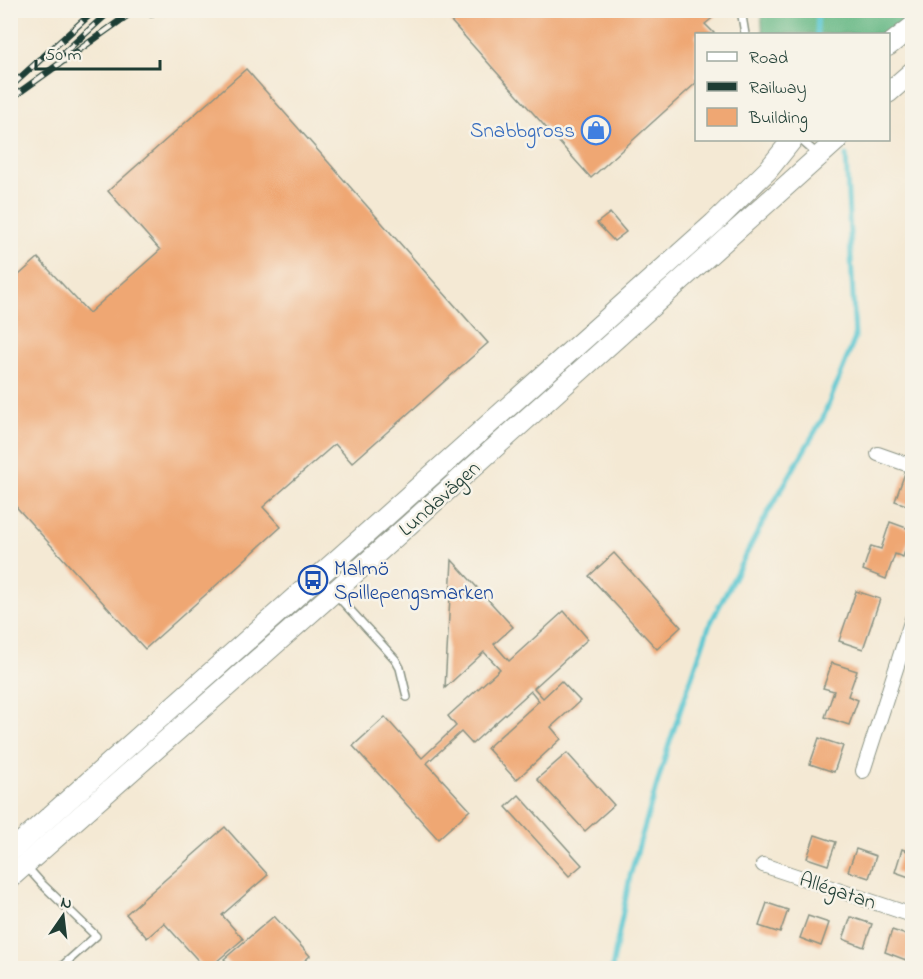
<svg xmlns="http://www.w3.org/2000/svg" width="923" height="979" font-family="'Indie Flower',sans-serif">
  <rect width="100%" height="100%" fill="#f7f3e8"/>
  <filter id="ink" filterUnits="userSpaceOnUse"><feTurbulence type="fractalNoise" baseFrequency=".0167" numOctaves="2"/><feDisplacementMap in="SourceGraphic" scale="12" xChannelSelector="R" yChannelSelector="G"/><feConvolveMatrix kernelMatrix="1 2 1 2 8 2 1 2 1" color-interpolation-filters="sRGB"/></filter>
  <filter id="wash" filterUnits="userSpaceOnUse"><feTurbulence type="fractalNoise" baseFrequency=".008" numOctaves="4" result="noise"/><feDisplacementMap in="SourceGraphic" scale="24" xChannelSelector="R" yChannelSelector="G"/><feGaussianBlur stdDeviation="1.35" result="paint"/><feColorMatrix in="noise" values="0 0 0 0 0 0 0 0 0 0 0 0 0 0 0 0 0 1.4 0 .05"/><feComposite in="paint" operator="in"/></filter>
  <g filter="url(#wash)">
    <rect width="100%" height="100%" fill="#f4e9d4"/>
    <polygon fill="#65b784" stroke="#427a5c" stroke-width="1.5" points="761,11 912,11 912,19 888,34 763,34"/>
    <g fill="none" stroke-linecap="round" stroke-linejoin="round">
      <g stroke="#5bc7d1" stroke-width="5">
        <polyline points="817,34 818,10"/>
        <polyline points="612,968 630,876 668,747 709,626 766,516 823,418 855,338 846,155"/>
      </g>
    </g>
    <g id="blocks">
      <g fill="#efa773">
        <polygon points="441,10 712,10 716,15 705,24 715,34 696,34 696,83 591,178"/>
        <polygon points="246,69 488,343 352,463 335,444 263,507 281,527 145,649 10,500 10,283 38,258 89,313 160,250 108,191"/>
        <polygon points="610,213 626,232 614,241 597,223"/>
        <polygon points="905,473 912,476 912,507 895,501"/>
        <polygon points="890,522 912,530 903,557 895,554 886,579 863,570 871,546 881,549"/>
        <polygon points="614,553 681,627 657,649 589,576"/>
        <polygon points="452,560 513,627 494,644 509,661 564,611 588,639 534,688 543,698 561,681 580,701 551,727 561,739 516,780 487,748 539,701 531,691 472,744 461,732 427,763 470,810 438,839 353,746 385,717 422,758 456,726 448,716 500,669 484,652 445,688"/>
        <polygon points="856,591 880,599 863,649 839,641"/>
        <polygon points="832,663 857,671 848,696 858,700 849,725 825,717 834,691 823,688"/>
        <polygon points="819,738 843,746 834,772 810,764"/>
        <polygon points="567,753 614,805 585,831 537,779"/>
        <polygon points="519,795 582,865 569,876 506,807"/>
        <polygon points="225,827 268,875 222,915 243,939 209,968 205,968 164,923 147,938 126,914"/>
        <polygon points="815,835 836,842 828,865 807,858"/>
        <polygon points="856,849 876,856 869,878 848,871"/>
        <polygon points="902,849 912,853 912,878 895,872"/>
        <polygon points="767,903 788,910 780,933 759,926"/>
        <polygon points="274,916 310,956 296,968 233,968 224,959"/>
        <polygon points="808,916 829,923 821,946 800,938"/>
        <polygon points="851,917 872,924 864,947 843,939"/>
        <polygon points="892,930 912,937 906,960 885,952"/>
      </g>
    </g>
  </g>
  <g filter="url(#ink)">
    <use href="#blocks" fill-opacity="0" stroke="#8a9384" stroke-width="1.5"/>
    <g fill="none" stroke-linecap="round" stroke-linejoin="round">
      <g stroke="#8a9384" stroke-width="10">
        <g id="service">
          <polyline points="741,10 745,34"/>
          <polyline points="801,140 817,154"/>
          <polyline points="320,577 395,659 400,668 407,697"/>
          <polyline points="27,867 42,884 96,936 60,968"/>
        </g>
      </g>
      <g stroke="#8a9384" stroke-width="16">
        <g id="minor">
          <polyline points="878,454 912,466"/>
          <polyline points="863,771 912,619"/>
          <polyline points="763,865 912,915"/>
        </g>
      </g>
      <g stroke="#8a9384" stroke-width="22">
        <g id="secondary">
          <polyline points="888,46 912,27"/>
          <polyline points="888,93 912,72"/>
          <polyline points="10,852 714,223 768,170 792,140"/>
          <polyline points="10,878 334,592 837,140"/>
        </g>
      </g>
      <use href="#service" stroke="#fff" stroke-width="7"/>
      <use href="#minor" stroke="#fff" stroke-width="14"/>
      <use href="#secondary" stroke="#fff" stroke-width="20"/>
      <g stroke="#1f3d34" stroke-width="7">
        <g id="rail">
          <polyline points="151,14 155,10"/>
          <polyline points="64,53 111,10"/>
          <polyline points="10,87 95,10"/>
          <polyline points="10,99 135,10"/>
        </g>
      </g>
      <use href="#rail" stroke="#f7f3e8" stroke-width="4.5" stroke-dasharray="14" stroke-linecap="butt"/>
    </g>
  </g>
  <defs>
    <g id="shop-ring" transform="scale(1.5)"><circle r="9.5" fill="#f7f3e8" stroke="#3f7fe0" stroke-width="1.5"/><path d="M-5-2.5h2.3a2.7 3.5 0 0 1 5.4 0H5L5.5 6h-11ZM-1.5-2.5h3a1.5 2.3 0 0 0-3 0Z" fill="#3f7fe0"/></g>
    <g id="bus-ring" transform="scale(1.5)"><circle r="9.5" fill="#f7f3e8" stroke="#1a4fb4" stroke-width="1.5"/><path d="M-5-6H5V4H4V6H2V4H-2V6H-4V4H-5ZM-3.5-4V0h7V-4ZM-3.5 1.2v1.5H-2V1.2ZM2 1.2v1.5H3.5V1.2Z" fill="#1a4fb4"/></g>
  </defs>
  <g fill-rule="evenodd">
    <use href="#shop-ring" x="596" y="130"/>
    <use href="#bus-ring" x="313" y="580"/>
  </g>
  <g text-anchor="middle" stroke-width="5" stroke-linejoin="round" paint-order="stroke">
    <g font-size="21" fill="#366cbe" stroke="#f7f3e8" text-anchor="end">
      <text x="575" y="137">Snabbgross</text>
    </g>
    <g font-size="21" fill="#1f3d34" stroke="#f7f3e8">
      <text transform="translate(439 498) rotate(-42)" y="7">Lundavägen</text>
      <text transform="translate(838 890) rotate(18)" y="7">Allégatan</text>
    </g>
    <g font-size="21" fill="#164399" stroke="#f7f3e8" text-anchor="start">
      <text x="334" y="575">Malmö<tspan x="334" dy="24">Spillepengsmarken</tspan></text>
    </g>
  </g>
  <rect width="923" height="979" fill="none" stroke="#f7f3e8" stroke-width="36"/>
  <rect x="695" y="33" width="195" height="108" fill="#f7f3e8" stroke="#a1aaa0" stroke-width="1.5"/>
  <rect x="707" y="52" width="30" height="9" fill="#ffffff" stroke="#a1aaa0" stroke-width="1.5"/>
  <text x="749" y="63" font-size="18" fill="#1f3d34">Road</text>
  <rect x="707" y="82" width="30" height="9" fill="#1f3d34" stroke="#a1aaa0" stroke-width="1.5"/>
  <text x="749" y="93" font-size="18" fill="#1f3d34">Railway</text>
  <rect x="707" y="108" width="30" height="18" fill="#efa773" stroke="#a1aaa0" stroke-width="1.5"/>
  <text x="749" y="123" font-size="18" fill="#1f3d34">Building</text>
  <g transform="translate(63 916) rotate(14)" stroke="#f7f3e8" stroke-width="4.5" paint-order="stroke">
  <path d="M0-4.5L10 22L0 15L-10 22Z" fill="#1f3d34"/>
  <text y="-9" font-size="16" font-weight="bold" text-anchor="middle" fill="#1f3d34">N</text>
  </g>
  <path d="M36 60v9h124v-9" fill="none" stroke="#1f3d34" stroke-width="3"/>
  <text x="45" y="60" font-size="18" fill="#1f3d34" stroke="#f7f3e8" stroke-width="4.5" paint-order="stroke">50 m</text>
</svg>
